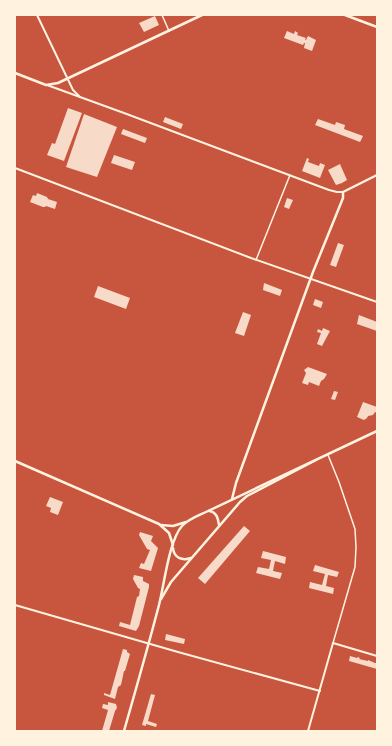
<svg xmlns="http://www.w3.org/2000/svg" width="392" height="746" font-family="Roboto,sans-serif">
  <rect width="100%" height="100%" fill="#c8553d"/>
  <g fill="#f7dbc8">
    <polygon points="155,16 159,25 144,32 139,23"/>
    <polygon points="287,31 294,34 295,31 298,33 297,35 306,38 305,40 306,40 308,36 316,40 312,51 304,48 305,43 304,43 303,45 284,38"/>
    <polygon points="68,108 82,113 64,161 47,155 52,143 55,144"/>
    <polygon points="84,114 117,127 97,177 66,167"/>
    <polygon points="165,117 183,124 181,129 163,122"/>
    <polygon points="318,119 335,125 336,122 345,125 344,129 363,136 360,142 315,125"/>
    <polygon points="123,129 147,138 145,143 121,134"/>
    <polygon points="114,155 135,162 132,170 111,163"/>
    <polygon points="307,158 309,159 308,162 319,166 320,163 325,165 320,178 302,171"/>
    <polygon points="340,164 347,180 342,183 336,185 328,170"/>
    <polygon points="37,193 47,197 48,199 57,202 55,209 46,206 45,207 43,207 30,202 33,195 36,196"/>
    <polygon points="287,198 293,200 289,209 284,207"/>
    <polygon points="338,243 344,245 336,267 330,265"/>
    <polygon points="264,283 282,290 280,296 263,290"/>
    <polygon points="98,286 130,298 126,309 94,297"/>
    <polygon points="315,299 323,302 321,308 313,305"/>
    <polygon points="243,312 251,315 244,336 235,333"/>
    <polygon points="359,315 377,322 377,331 357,324"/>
    <polygon points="323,328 330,331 322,346 317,344 321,333 317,332 318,329 322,331"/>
    <polygon points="308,367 327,374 324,379 321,381 319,386 309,382 308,385 302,383 306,373 304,370"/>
    <polygon points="334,391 338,392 335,400 331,399"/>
    <polygon points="363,402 377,407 377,413 375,412 373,415 368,416 367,418 364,420 357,417"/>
    <polygon points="50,497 63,502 58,515 50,512 51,508 46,506"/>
    <polygon points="244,526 250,531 205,584 198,578"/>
    <polygon points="140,532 153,536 151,541 158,548 151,571 139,568 141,563 144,564 150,550 147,549 139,535"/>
    <polygon points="263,551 286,557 285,564 275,561 273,571 282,573 280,579 256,573 258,567 269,569 271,560 261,558"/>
    <polygon points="315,565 339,572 337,577 328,575 326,586 334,588 333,594 309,588 310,582 322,585 325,574 313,571"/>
    <polygon points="134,575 143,577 143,581 149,584 149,587 139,626 136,631 119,626 120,622 130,625 137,597 139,596 140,589 138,588 133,579"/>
    <polygon points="166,634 185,639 184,644 165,640"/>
    <polygon points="123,649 127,650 127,652 130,654 125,671 124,671 121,685 118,687 115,699 104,695 104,693 110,695"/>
    <polygon points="350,656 357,658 358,657 360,658 359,659 368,661 368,660 375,663 377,663 377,669 349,661"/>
    <polygon points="151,694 155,695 148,721 157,724 156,727 146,724 146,726 142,725"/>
    <polygon points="108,702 116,704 117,708 115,711 109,731 102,731 108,710 102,708 103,704 108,705"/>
  </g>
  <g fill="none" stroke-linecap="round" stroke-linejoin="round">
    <polyline stroke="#fff3e0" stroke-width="1.5" points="256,260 290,175"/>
    <g stroke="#fff3e0" stroke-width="1.5">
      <polyline points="162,15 169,31"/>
      <polyline points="328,455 339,482 355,529 356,547 355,567 333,643"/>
    </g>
    <g stroke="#fff3e0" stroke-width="2">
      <polyline points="37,15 73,90 80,97"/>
      <polyline points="47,85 124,113 329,190 337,192 343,192"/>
      <polyline points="15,168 251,258 377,302"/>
      <polyline points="15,605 178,652 320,691"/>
      <polyline points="308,731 333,643 377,656"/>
    </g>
    <g stroke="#fff3e0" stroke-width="2.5">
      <polyline points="345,15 377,27"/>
      <polyline points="15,73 46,85 58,83 202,15"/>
      <polyline points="15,461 159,524 169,533 173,545"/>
      <polyline points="232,499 236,483 313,272 343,198 343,192 377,175"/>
      <polyline points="161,525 173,526 186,522"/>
    </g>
    <g stroke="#fff3e0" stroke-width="2.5">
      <path d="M 209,511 C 217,512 218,519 219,525"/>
      <path d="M 173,548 C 174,558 182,561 191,558"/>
      <polyline points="161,599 171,582 240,502 247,496 316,460"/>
      <path d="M 124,731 C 136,689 148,647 159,605 C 164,586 169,540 182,526 C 188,519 200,515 208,511 L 377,431"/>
    </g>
  </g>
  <rect width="392" height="746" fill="none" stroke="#fff3e0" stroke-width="32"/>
</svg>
